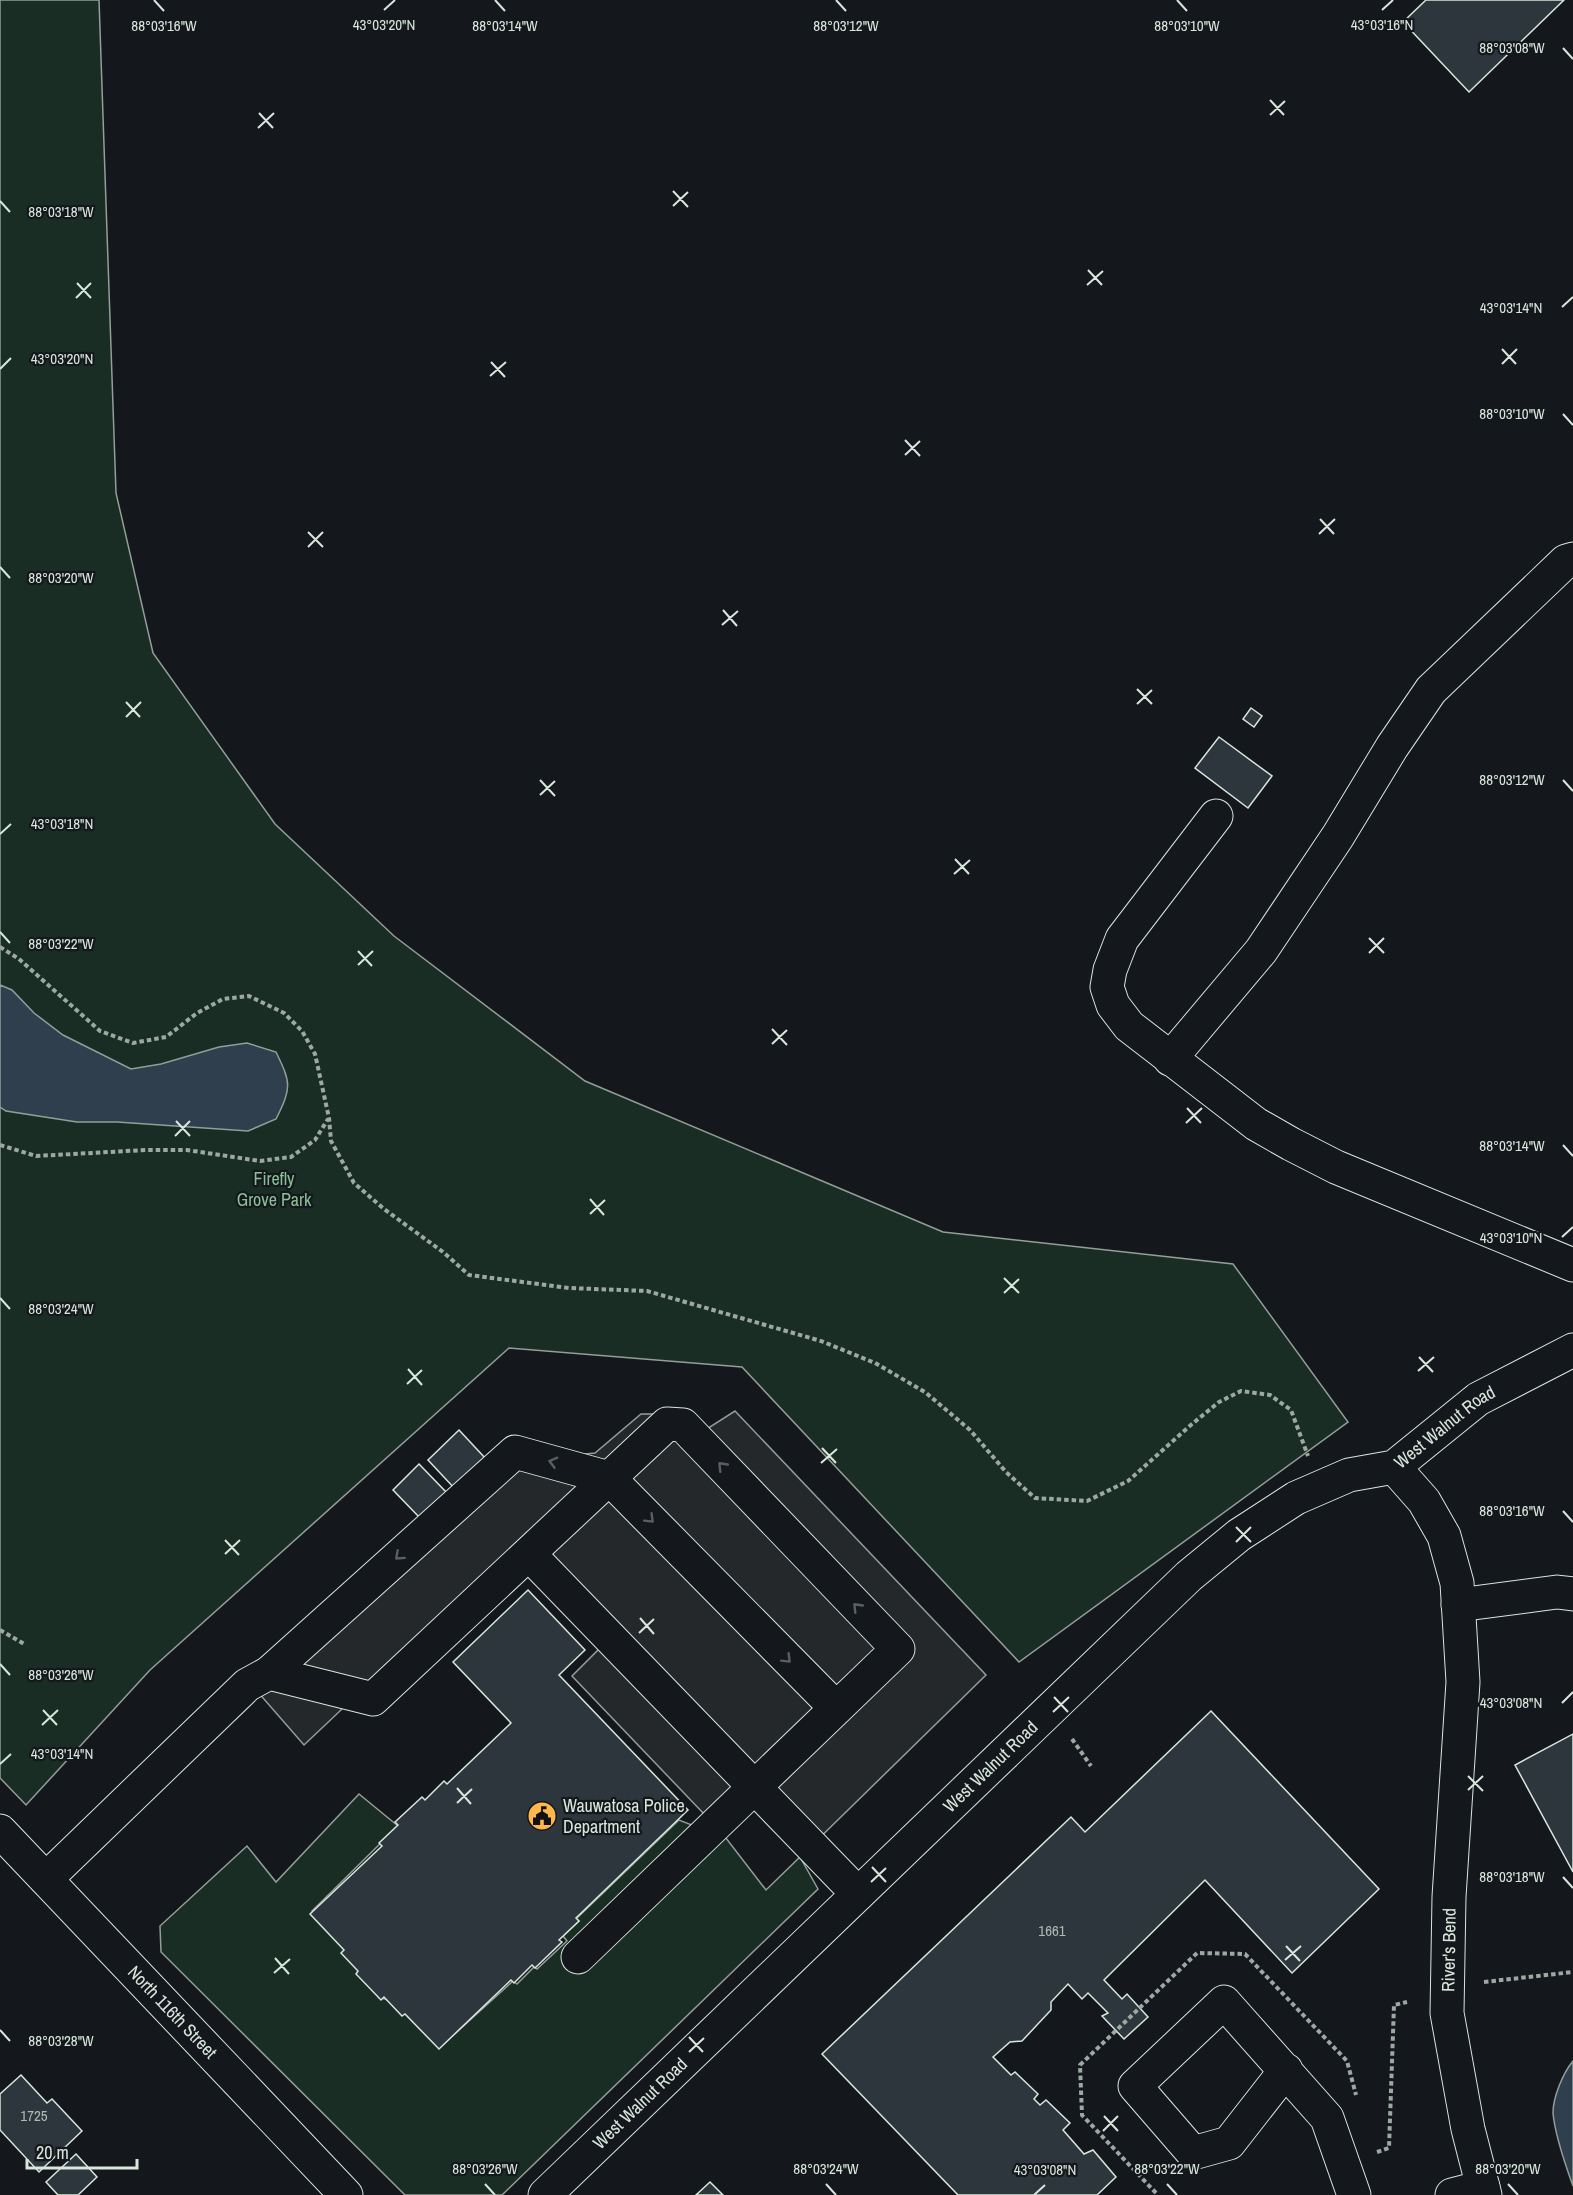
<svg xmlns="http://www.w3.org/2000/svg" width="1573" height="2195" font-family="'Archivo Narrow',sans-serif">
  <rect width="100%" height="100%" fill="#14181c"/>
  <g fill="#1a2d24" stroke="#939e99" stroke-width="1.5">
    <polygon points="0,0 99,0 116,493 153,653 275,824 394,936 585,1081 943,1232 1233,1264 1348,1422 1019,1662 742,1367 509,1348 150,1670 26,1805 0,1778"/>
    <path d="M 359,1794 L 398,1826 L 312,1911 L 345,1947 L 379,1998 C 398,1998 426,2035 439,2048 L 513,1981 L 517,1984 L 534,1967 L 537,1969 L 567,1941 L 563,1936 L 579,1921 L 576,1919 L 679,1820 L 726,1838 L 766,1890 L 800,1857 L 818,1889 L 502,2195 L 405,2195 L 161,1952 L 160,1926 L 247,1846 L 276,1882 Z"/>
  </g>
  <polygon fill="#24282b" stroke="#939e99" stroke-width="1.5" points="735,1411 986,1675 800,1857 735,1789 705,1815 572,1676 600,1648 506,1554 304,1745 250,1683 501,1443 566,1456 595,1453 641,1414 666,1414 707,1429"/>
  <g fill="#2f3f4d" stroke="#939e99" stroke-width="1.5">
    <path d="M 0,985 L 12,990 L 34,1013 L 63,1035 L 131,1069 L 161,1064 L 219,1047 L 247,1043 L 276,1052 C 291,1083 292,1087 276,1119 L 248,1131 L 117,1122 L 77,1122 L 6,1111 L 0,1107 Z"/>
    <path d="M 1573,2061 L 1573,2186 C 1565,2164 1555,2136 1553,2113 C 1553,2097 1563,2073 1573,2061 Z"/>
  </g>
  <g fill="#2c363c" stroke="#d8e6dc" stroke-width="1.5">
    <polygon points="1426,0 1564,0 1469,92 1403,22"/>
    <polygon points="1251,708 1262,716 1254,727 1243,719"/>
    <polygon points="1219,737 1272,776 1248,808 1195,768"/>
    <polygon points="459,1430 486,1459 456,1490 428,1460"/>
    <polygon points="419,1464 447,1493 420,1518 393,1490"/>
    <polygon points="528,1590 585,1650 559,1675 688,1810 576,1918 579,1921 559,1940 562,1942 535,1968 532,1965 514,1983 511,1980 439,2049 405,2014 402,2016 384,1997 381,2000 356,1974 358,1971 341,1953 344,1950 310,1914 382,1846 379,1843 398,1825 395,1822 422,1797 425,1800 444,1781 447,1784 511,1723 453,1662"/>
    <polygon points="1211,1711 1379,1889 1292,1973 1205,1880 1104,1980 1122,1999 1127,1994 1148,2017 1124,2039 1102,2016 1108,2013 1088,1993 1082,1999 1068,1984 1051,2002 1051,2010 1022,2041 1010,2042 993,2057 1011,2075 1015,2072 1038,2094 1034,2099 1040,2105 1046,2100 1070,2123 1063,2130 1084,2154 1093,2150 1116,2177 1097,2195 958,2195 822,2054 1071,1817 1085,1832"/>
    <polygon points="1573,1734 1573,1872 1515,1765"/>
    <polygon points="21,2075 47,2103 52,2099 82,2131 39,2172 0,2130 0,2094"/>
    <polygon points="76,2154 97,2177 78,2195 58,2195 46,2182"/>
    <polygon points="710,2182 723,2195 696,2195"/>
  </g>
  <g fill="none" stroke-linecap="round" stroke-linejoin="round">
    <g stroke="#d8e6dc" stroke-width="35">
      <g id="minor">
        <polyline points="1216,816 1122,939 1110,970 1107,987 1113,1005 1129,1026 1256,1124 1291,1144 1336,1167 1573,1265"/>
        <polyline points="1170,1059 1261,951 1338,836 1392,747 1431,690 1566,561 1573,559"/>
        <polyline points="1394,1467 1424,1501 1444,1536 1457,1583 1463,1682 1449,1897 1447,2013 1468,2129 1485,2195"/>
        <polyline points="529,1554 858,1894"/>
        <polyline points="1458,1605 1557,1592 1573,1594"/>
        <polyline points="269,1673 515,1452 609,1478 836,1708"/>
        <path id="s1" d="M 0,1831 L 346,2195"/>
        <polyline points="46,1879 247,1685 269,1673 373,1699 667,1424 683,1425 898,1649 578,1957"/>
        <polyline points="1286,2070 1229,2143 1193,2153 1135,2086 1224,2002 1327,2118 1354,2195"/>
        <path id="s2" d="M 545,2195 L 1189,1576 L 1239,1535 L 1296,1498 L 1349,1475 L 1394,1467 L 1478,1399 L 1573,1350"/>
        <polyline points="1452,2195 1483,2187"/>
      </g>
    </g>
    <g stroke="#9da8a2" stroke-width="4" stroke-dasharray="4.5 3" stroke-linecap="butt">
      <polyline points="0,947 19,959 100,1031 133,1043 166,1037 197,1013 223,999 249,996 284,1013 302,1031 315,1054 329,1118 331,1141 354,1183 384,1209 443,1252 469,1275 569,1288 647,1291 821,1341 875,1363 925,1392 970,1430 1006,1472 1035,1498 1087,1501 1128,1481 1192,1424 1219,1402 1241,1391 1270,1395 1291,1410 1308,1456"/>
      <polyline points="0,1145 36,1156 146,1150 187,1150 260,1161 291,1157 315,1140 328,1119"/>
      <polyline points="0,1630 26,1645"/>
      <polyline points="1072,1739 1091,1766"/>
      <polyline points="1484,1982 1573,1972"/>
      <polyline points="1377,2152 1389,2148 1394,2005 1407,2002"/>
      <polyline points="1156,2193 1082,2115 1080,2065 1197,1953 1245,1954 1347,2061 1356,2095"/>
    </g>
    <use href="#minor" stroke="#14181c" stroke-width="33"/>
  </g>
  <defs><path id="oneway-chevron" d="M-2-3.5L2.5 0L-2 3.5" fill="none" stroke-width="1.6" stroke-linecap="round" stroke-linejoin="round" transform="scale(1.5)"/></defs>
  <g stroke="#59605f">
    <use href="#oneway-chevron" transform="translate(553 1462) rotate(-165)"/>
    <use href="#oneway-chevron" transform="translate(722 1466) rotate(-134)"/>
    <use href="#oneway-chevron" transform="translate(650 1519) rotate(45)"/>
    <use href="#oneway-chevron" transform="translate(399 1556) rotate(138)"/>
    <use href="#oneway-chevron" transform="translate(857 1607) rotate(-134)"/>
    <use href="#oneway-chevron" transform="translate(787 1659) rotate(45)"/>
  </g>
  <path fill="none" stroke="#d8e6dc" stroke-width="2" d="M 154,0 L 164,11M 495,0 L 505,11M 836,0 L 846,11M 1177,0 L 1187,11M 384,10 L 395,0M 1382,10 L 1393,0M 1563,48 L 1573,59M 1270,100 L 1284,115M 259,113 L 273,128M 1270,115 L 1285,101M 258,128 L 274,113M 673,191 L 688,207M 0,201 L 10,212M 673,206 L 688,192M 1088,270 L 1102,285M 77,283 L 91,298M 1087,285 L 1103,271M 76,298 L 91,283M 1562,307 L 1573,297M 1502,349 L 1516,364M 491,362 L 505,377M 1502,364 L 1517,349M 0,369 L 11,358M 490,376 L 506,362M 1563,414 L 1573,425M 905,440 L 920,456M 905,455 L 920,441M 1320,519 L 1334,534M 308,532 L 323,547M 1319,534 L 1335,519M 308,547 L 323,532M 0,567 L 10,578M 723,610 L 737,626M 722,625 L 738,611M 1137,689 L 1152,704M 126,702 L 140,717M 1137,704 L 1152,690M 126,717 L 141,702M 540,780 L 555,796M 1563,780 L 1573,791M 540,795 L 555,781M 0,834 L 11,824M 955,859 L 969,874M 954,874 L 970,860M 0,932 L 10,943M 1369,938 L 1384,953M 358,951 L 372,966M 1369,953 L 1384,938M 358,965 L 373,951M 772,1029 L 787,1045M 772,1044 L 787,1030M 1187,1108 L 1201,1123M 176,1121 L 190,1136M 1186,1123 L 1202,1108M 175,1136 L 190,1121M 1563,1145 L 1573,1156M 590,1199 L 604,1215M 590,1214 L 605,1200M 1562,1237 L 1573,1227M 1004,1278 L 1019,1293M 1004,1293 L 1019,1279M 0,1298 L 10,1309M 1419,1357 L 1433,1372M 408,1369 L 422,1385M 1418,1371 L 1434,1357M 407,1384 L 422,1370M 822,1448 L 836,1463M 821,1463 L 837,1449M 1563,1511 L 1573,1522M 1236,1527 L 1251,1542M 225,1540 L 239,1555M 1236,1542 L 1251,1527M 225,1554 L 240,1540M 640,1618 L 654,1634M 639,1633 L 654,1619M 0,1664 L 10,1675M 1054,1697 L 1068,1712M 1562,1703 L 1573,1692M 43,1710 L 57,1725M 1053,1712 L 1069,1697M 42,1725 L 58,1710M 0,1764 L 11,1754M 1468,1776 L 1483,1791M 457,1788 L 471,1804M 1468,1790 L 1483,1776M 457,1803 L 472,1789M 872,1867 L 886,1882M 1563,1877 L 1573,1888M 871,1882 L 886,1868M 1286,1946 L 1300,1961M 275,1958 L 289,1974M 1285,1960 L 1301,1946M 274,1973 L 290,1959M 0,2030 L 10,2041M 689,2037 L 703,2052M 689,2052 L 704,2038M 1104,2116 L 1118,2131M 1103,2131 L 1118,2116M 485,2184 L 495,2195M 826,2184 L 836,2195M 1167,2184 L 1177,2195M 1508,2184 L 1518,2195M 1034,2195 L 1045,2185"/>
  <defs>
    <g id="civic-disc" transform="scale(1.5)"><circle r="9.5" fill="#ffb74d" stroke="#14181c"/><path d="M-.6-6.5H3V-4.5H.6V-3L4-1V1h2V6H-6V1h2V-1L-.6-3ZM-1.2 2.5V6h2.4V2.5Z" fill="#111"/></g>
  </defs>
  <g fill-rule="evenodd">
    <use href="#civic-disc" x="542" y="1816"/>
  </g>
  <g text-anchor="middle" stroke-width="4.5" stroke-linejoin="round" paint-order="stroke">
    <g font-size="15" fill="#adbab4">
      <text x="1052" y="1936">1661</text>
      <text x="34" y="2121">1725</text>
    </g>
    <g font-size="18" fill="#8ac095" stroke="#14181c">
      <text x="274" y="1185">Firefly<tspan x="274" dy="21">Grove Park</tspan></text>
    </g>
    <g font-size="18" fill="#d8e6dc" stroke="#14181c">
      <text dy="6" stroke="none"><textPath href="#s2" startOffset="1194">West Walnut Road</textPath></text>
      <text dy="6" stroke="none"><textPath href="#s2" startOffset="618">West Walnut Road</textPath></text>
      <text transform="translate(1449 1950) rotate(-89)" y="6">River's Bend</text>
      <text dy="6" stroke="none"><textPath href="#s1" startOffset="250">North 116th Street</textPath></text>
      <text dy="6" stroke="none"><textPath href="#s2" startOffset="132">West Walnut Road</textPath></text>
    </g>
    <g font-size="18" fill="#d8e6dc" stroke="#14181c" text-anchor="start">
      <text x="563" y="1812">Wauwatosa Police<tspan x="563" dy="21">Department</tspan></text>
    </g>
  </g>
  <g font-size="15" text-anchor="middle" fill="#d8e6dc" stroke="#14181c" stroke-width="4.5" stroke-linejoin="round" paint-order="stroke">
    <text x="384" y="30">43°03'20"N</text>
    <text x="1382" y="30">43°03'16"N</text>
    <text x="164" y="31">88°03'16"W</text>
    <text x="846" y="31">88°03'12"W</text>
    <text x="1187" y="31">88°03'10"W</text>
    <text x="505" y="31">88°03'14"W</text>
    <text x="1512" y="53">88°03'08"W</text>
    <text x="61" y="217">88°03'18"W</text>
    <text x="1511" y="313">43°03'14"N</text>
    <text x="62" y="364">43°03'20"N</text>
    <text x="1512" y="419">88°03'10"W</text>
    <text x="61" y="583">88°03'20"W</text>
    <text x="1512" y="785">88°03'12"W</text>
    <text x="62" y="829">43°03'18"N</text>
    <text x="61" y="949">88°03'22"W</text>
    <text x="1512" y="1151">88°03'14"W</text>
    <text x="1511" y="1243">43°03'10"N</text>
    <text x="61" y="1314">88°03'24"W</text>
    <text x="1512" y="1516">88°03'16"W</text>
    <text x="61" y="1680">88°03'26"W</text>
    <text x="1511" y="1708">43°03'08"N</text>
    <text x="62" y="1759">43°03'14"N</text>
    <text x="1512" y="1882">88°03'18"W</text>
    <text x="61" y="2046">88°03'28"W</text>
    <text x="485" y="2174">88°03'26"W</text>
    <text x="826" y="2174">88°03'24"W</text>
    <text x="1167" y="2174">88°03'22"W</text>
    <text x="1508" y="2174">88°03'20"W</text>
    <text x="1045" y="2175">43°03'08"N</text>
  </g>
  <path d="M27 2159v9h110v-9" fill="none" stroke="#d8e6dc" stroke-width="3"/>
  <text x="36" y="2159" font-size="18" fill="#d8e6dc" stroke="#14181c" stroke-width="4.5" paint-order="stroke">20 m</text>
</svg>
